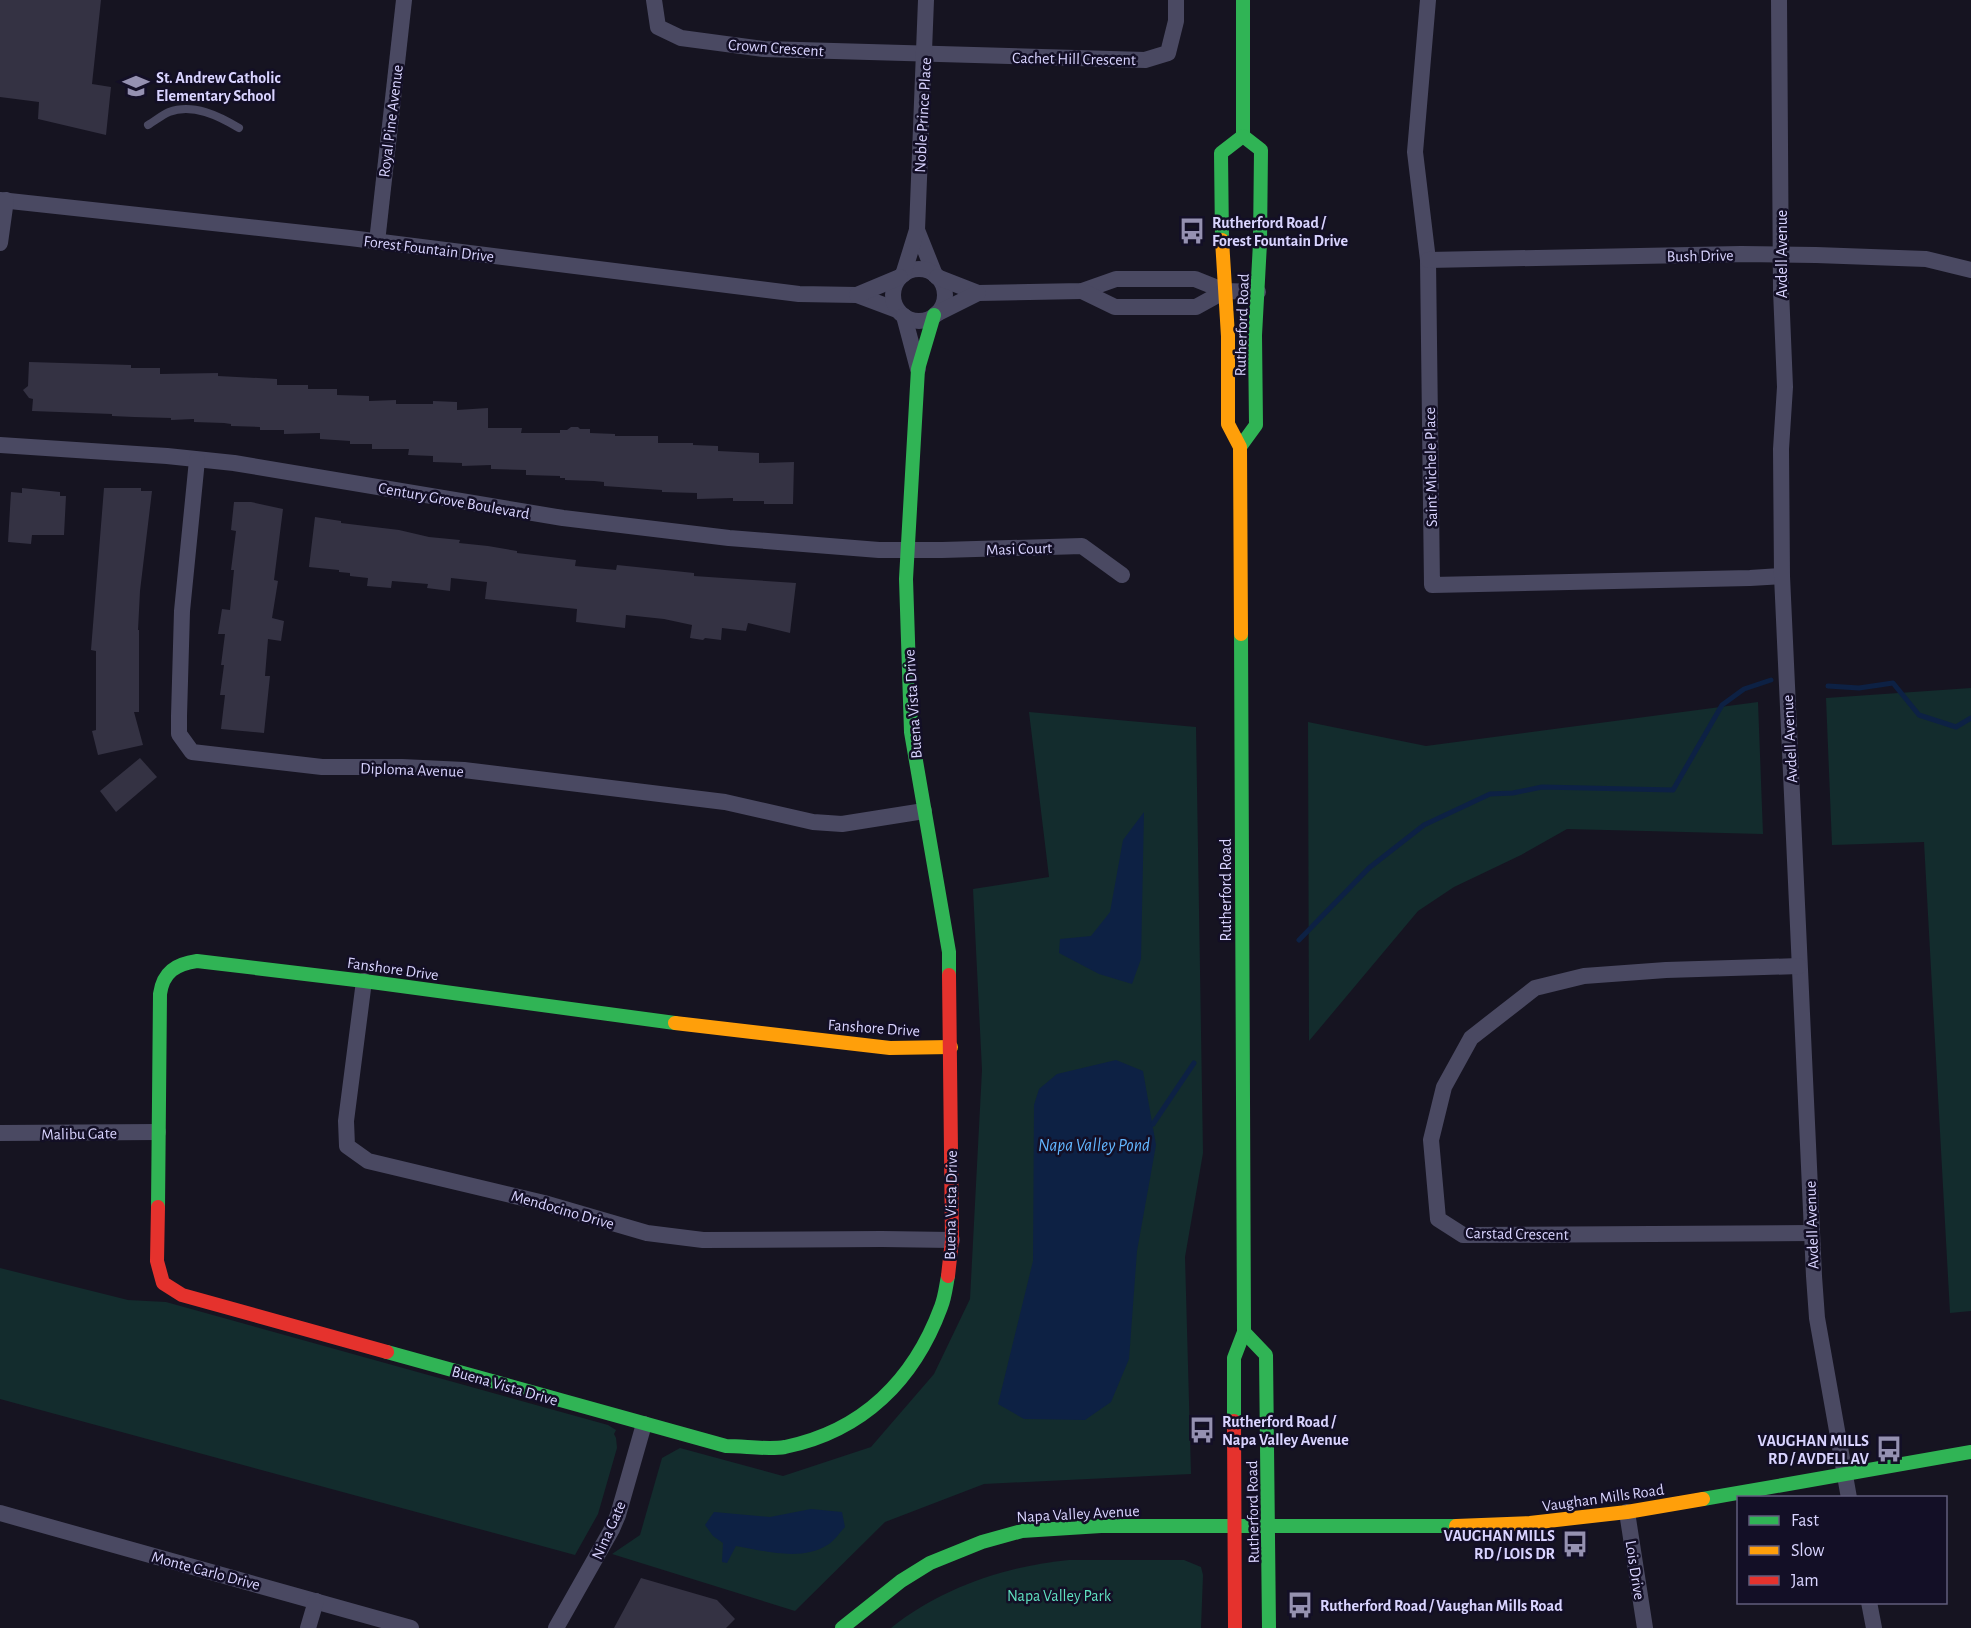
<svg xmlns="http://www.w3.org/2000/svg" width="1971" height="1628" font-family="'Alegreya Sans',sans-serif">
  <rect width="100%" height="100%" fill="#161421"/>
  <g fill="#132c2d">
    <polygon points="1971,688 1971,1311 1950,1313 1924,842 1832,845 1826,698"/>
    <polygon points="1758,702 1763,834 1567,829 1521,855 1454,887 1418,911 1309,1041 1308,722 1426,746"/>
    <polygon points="1029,712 1196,727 1203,1153 1185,1257 1191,1474 984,1484 885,1522 795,1611 612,1554 640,1535 662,1458 680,1448 783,1476 871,1447 934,1374 970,1299 982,1070 973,889 1049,877"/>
    <polygon points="0,1268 128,1300 166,1302 608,1425 616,1430 614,1434 616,1438 617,1448 598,1514 575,1555 0,1399"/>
    <path d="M 1069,1560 L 1184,1560 L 1201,1567 L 1203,1575 L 1201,1628 L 891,1628 C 941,1588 1006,1566 1069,1560 Z"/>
  </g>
  <g fill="#0d2144">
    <polygon points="1144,812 1141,959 1132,984 1099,974 1059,953 1060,939 1091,936 1110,912 1123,840"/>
    <polygon points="1116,1060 1143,1071 1156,1145 1137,1251 1129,1359 1111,1402 1085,1420 1024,1419 998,1404 1033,1261 1034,1105 1039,1089 1057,1074"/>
    <path d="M 811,1509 L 842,1512 L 845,1527 C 840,1532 835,1540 829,1544 C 802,1562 765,1551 736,1546 L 727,1563 L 722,1562 L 723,1543 L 713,1536 L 705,1525 L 714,1512 L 770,1517 Z"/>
  </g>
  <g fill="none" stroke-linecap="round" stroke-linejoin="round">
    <g stroke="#0d2144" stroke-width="5">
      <polyline points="1828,686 1859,688 1893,683 1919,715 1956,727 1971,718"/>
      <polyline points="1299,940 1369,868 1424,825 1490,794 1513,793 1542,787 1673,790 1722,705 1744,689 1771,680"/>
      <polyline points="1153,1124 1194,1063"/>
    </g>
  </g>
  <g fill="#343243">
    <polygon points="0,0 101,0 92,84 111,87 106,135 38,119 39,102 0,97"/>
    <polygon points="29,362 131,365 131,368 160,368 160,374 218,373 218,376 277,379 277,385 308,385 308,389 337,389 337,395 369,396 369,401 396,400 396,404 433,404 433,401 457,402 457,410 488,408 488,428 522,428 521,433 560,433 560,430 567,430 571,427 578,427 580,429 590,429 590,433 615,434 615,436 658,436 658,443 693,443 693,445 718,446 718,451 759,453 759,463 794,462 793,504 764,504 764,501 733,501 733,498 697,499 697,493 662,492 662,490 604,486 604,482 594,481 565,480 565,478 560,478 560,476 526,475 526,470 491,469 491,465 462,466 462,463 433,462 433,456 408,455 409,449 372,449 372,444 350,444 350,441 320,439 320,433 284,434 284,430 260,430 260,427 231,426 231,424 224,423 194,422 194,419 171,420 171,418 134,417 112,416 112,414 32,411 33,399 29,398 23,390 28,386"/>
    <polygon points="22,488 60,492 60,496 66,496 64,535 32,535 31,544 8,542 11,492 22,493"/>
    <polygon points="104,488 141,488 141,491 152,491 140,591 138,630 139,630 139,712 134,712 143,745 98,755 92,731 96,730 96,651 91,650"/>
    <polygon points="234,502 251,502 283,509 274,580 278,581 272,618 284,621 281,641 268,639 265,676 270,676 264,733 221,729 225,695 220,695 224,665 221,665 225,634 218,634 222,609 230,610 234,570 231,570 236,531 231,530"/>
    <polygon points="315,517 341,521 341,523 399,530 429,537 460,540 459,543 488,546 517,551 517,553 576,560 575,566 616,570 617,565 694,573 694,576 796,583 790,633 748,623 746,631 722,628 721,640 705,638 703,640 690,638 692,625 664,619 626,615 625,628 576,622 577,609 485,599 487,582 451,578 450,591 427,588 428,584 392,581 391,588 367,586 368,578 350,576 350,573 339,572 339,570 309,567"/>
    <polygon points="140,758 157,777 116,812 100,791"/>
    <polygon points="641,1578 717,1600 735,1619 726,1628 614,1628"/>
  </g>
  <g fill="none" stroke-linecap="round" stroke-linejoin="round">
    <path stroke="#4a4962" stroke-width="8" d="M 148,125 C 155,121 162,115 169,112 C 193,103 219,116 239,128"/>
    <g stroke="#4a4962" stroke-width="16">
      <polyline points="654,0 658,27 681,38 764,49 1145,60 1168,53 1176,21 1176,0"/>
      <polyline points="1428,0 1415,152 1428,260 1432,585 1750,578 1782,576"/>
      <polyline points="1779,0 1781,290 1785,387 1781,449 1782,576 1814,1276 1817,1318 1849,1498"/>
      <polyline points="0,200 350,238 799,294 857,295 897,310"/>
      <polyline points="917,230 935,275"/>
      <polyline points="377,242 404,0"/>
      <polyline points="0,243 6,200"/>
      <polyline points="1428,260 1741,254 1816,255 1926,259 1971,270"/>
      <circle cx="919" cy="295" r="26"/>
      <polyline points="903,275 917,230 926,0"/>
      <polyline points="937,277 978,293 1082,291 1116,279 1195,279 1225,291 1258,292"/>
      <polyline points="1082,291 1115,307 1196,307 1225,291"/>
      <polyline points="857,295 900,277"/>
      <polyline points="936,314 978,293"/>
      <polyline points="904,316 918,369"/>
      <polyline points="0,445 167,456 234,463 563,518 729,538 879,550 942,550 1082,546 1122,575"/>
      <polyline points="197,460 182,611 179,716 179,734 192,752 322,767 402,767 464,770 725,802 813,822 842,824 924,811"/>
      <polyline points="1799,966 1666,970 1584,976 1535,988 1471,1038 1444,1087 1431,1140 1438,1219 1463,1235 1812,1233"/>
      <polyline points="364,981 346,1121 347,1146 368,1161 544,1203 647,1233 703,1240 882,1239 952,1240"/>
      <polyline points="0,1133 158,1132"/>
      <polyline points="1627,1512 1645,1628"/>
      <polyline points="0,1513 411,1628"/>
      <polyline points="1869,1602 1874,1628"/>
      <polyline points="308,1628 316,1601"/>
      <polyline points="556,1628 612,1529 618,1515 644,1424"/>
    </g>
    <g stroke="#30b455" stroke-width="14">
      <polyline points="1243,0 1243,136"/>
      <polyline points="1222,240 1221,153 1243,136"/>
      <polyline points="934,315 918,369 906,579 911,732 949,952 949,975"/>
      <polyline points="1240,447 1256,425 1255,335 1260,243 1261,150 1243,136"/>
      <path d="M 158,1207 L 160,994 C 163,972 176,964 197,961 L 364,981 L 675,1023"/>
      <polyline points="1244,1332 1266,1355 1269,1628"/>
      <path d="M 387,1352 L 726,1446 C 745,1446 767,1450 785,1447 C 863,1431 914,1380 941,1307 C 945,1297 946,1286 948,1276"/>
      <polyline points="1234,1421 1234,1358 1244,1332 1241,634"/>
      <polyline points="1703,1499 1971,1452"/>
      <polyline points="842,1628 901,1581 930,1563 982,1542 1022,1531 1101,1526 1456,1526"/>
    </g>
    <g stroke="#ff9f0a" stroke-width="14">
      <polyline points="1222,240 1228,336 1228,424 1240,447 1241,634"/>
      <polyline points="675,1023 890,1048 951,1047"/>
      <polyline points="1456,1526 1530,1523 1627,1512 1703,1499"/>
    </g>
    <g stroke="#e5322d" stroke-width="14">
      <polyline points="158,1207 157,1261 163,1283 182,1295 387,1352"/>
      <polyline points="948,1276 952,1240 949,975"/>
      <polyline points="1234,1421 1235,1628"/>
    </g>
  </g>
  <defs>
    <g id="school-bare" transform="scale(2.07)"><path d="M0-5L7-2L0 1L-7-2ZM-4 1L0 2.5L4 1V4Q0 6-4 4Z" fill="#9591b1" stroke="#130f26" stroke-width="2.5" paint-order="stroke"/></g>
    <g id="bus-bare" transform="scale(2.07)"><path d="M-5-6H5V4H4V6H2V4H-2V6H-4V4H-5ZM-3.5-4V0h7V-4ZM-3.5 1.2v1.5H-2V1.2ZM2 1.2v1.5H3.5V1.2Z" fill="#9591b1" stroke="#130f26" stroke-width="2.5" paint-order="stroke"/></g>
  </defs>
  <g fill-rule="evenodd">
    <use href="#school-bare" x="136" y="86"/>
    <use href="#bus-bare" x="1192" y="231"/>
    <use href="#bus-bare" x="1202" y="1430"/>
    <use href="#bus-bare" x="1889" y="1449"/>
    <use href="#bus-bare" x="1575" y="1544"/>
    <use href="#bus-bare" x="1300" y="1605"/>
  </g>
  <g text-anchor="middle" stroke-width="5" stroke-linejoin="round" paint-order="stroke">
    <g font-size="16" fill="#d9d4ff" stroke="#130f26">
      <text transform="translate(776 47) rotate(4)" y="6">Crown Crescent</text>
      <text transform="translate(1074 58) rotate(1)" y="6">Cachet Hill Crescent</text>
      <text transform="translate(922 115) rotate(-87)" y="6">Noble Prince Place</text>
      <text transform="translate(390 121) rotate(-83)" y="6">Royal Pine Avenue</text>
      <text transform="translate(429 248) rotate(7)" y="6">Forest Fountain Drive</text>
      <text transform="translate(1781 254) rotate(-90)" y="6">Avdell Avenue</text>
      <text transform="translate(1700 255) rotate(-1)" y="6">Bush Drive</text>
      <text transform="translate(1241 325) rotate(-88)" y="6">Rutherford Road</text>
      <text transform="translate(1430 467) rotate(-91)" y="6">Saint Michele Place</text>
      <text transform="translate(454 500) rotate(10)" y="6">Century Grove Boulevard</text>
      <text transform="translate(1019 548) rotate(-2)" y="6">Masi Court</text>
      <text transform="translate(912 704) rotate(-94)" y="6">Buena Vista Drive</text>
      <text transform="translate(1789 739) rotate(-93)" y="6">Avdell Avenue</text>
      <text transform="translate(412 769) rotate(2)" y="6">Diploma Avenue</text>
      <text transform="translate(1225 890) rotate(-90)" y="6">Rutherford Road</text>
      <text transform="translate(393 968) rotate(8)" y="6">Fanshore Drive</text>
      <text transform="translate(874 1027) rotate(4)" y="6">Fanshore Drive</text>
      <text transform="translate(79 1133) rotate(-1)" y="6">Malibu Gate</text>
      <text transform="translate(950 1205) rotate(-89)" y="6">Buena Vista Drive</text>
      <text transform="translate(563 1209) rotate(16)" y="6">Mendocino Drive</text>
      <text transform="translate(1811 1225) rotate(-92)" y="6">Avdell Avenue</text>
      <text transform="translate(1517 1233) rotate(1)" y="6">Carstad Crescent</text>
      <text transform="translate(505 1385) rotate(16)" y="6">Buena Vista Drive</text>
      <text transform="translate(1603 1497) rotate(-8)" y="6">Vaughan Mills Road</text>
      <text transform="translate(1252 1512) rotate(-91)" y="6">Rutherford Road</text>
      <text transform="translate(1078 1513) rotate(-3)" y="6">Napa Valley Avenue</text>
      <text transform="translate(608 1530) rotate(-66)" y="6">Nina Gate</text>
      <text transform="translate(206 1570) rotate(15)" y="6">Monte Carlo Drive</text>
      <text transform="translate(1636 1570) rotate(81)" y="6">Lois Drive</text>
    </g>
    <g font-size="16" font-weight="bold" fill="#d9d4ff" stroke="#130f26" text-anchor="start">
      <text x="156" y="83">St. Andrew Catholic<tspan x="156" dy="18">Elementary School</tspan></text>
      <text x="1212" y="228">Rutherford Road /<tspan x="1212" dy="18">Forest Fountain Drive</tspan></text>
      <text x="1222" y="1427">Rutherford Road /<tspan x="1222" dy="18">Napa Valley Avenue</tspan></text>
      <text x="1869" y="1446" text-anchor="end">VAUGHAN MILLS<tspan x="1869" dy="18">RD / AVDELL AV</tspan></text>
      <text x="1555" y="1541" text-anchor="end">VAUGHAN MILLS<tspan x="1555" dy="18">RD / LOIS DR</tspan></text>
      <text x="1320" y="1611">Rutherford Road / Vaughan Mills Road</text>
    </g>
    <g font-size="16" fill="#5fe0c0" stroke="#130f26">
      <text x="1059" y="1601">Napa Valley Park</text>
    </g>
    <g font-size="18" font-style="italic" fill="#62b6ff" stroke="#130f26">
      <text x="1094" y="1151">Napa Valley Pond</text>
    </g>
  </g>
  <rect x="1737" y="1496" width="210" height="108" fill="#130f26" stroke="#625e7d" stroke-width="1.5"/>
  <rect x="1749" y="1516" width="30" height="9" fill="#30b455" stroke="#625e7d" stroke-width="1.5"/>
  <text x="1791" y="1526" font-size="18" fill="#d9d4ff">Fast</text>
  <rect x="1749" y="1546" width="30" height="9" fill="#ff9f0a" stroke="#625e7d" stroke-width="1.5"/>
  <text x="1791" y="1556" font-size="18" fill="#d9d4ff">Slow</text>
  <rect x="1749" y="1576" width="30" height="9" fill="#e5322d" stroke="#625e7d" stroke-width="1.5"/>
  <text x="1791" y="1586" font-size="18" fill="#d9d4ff">Jam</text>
</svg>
